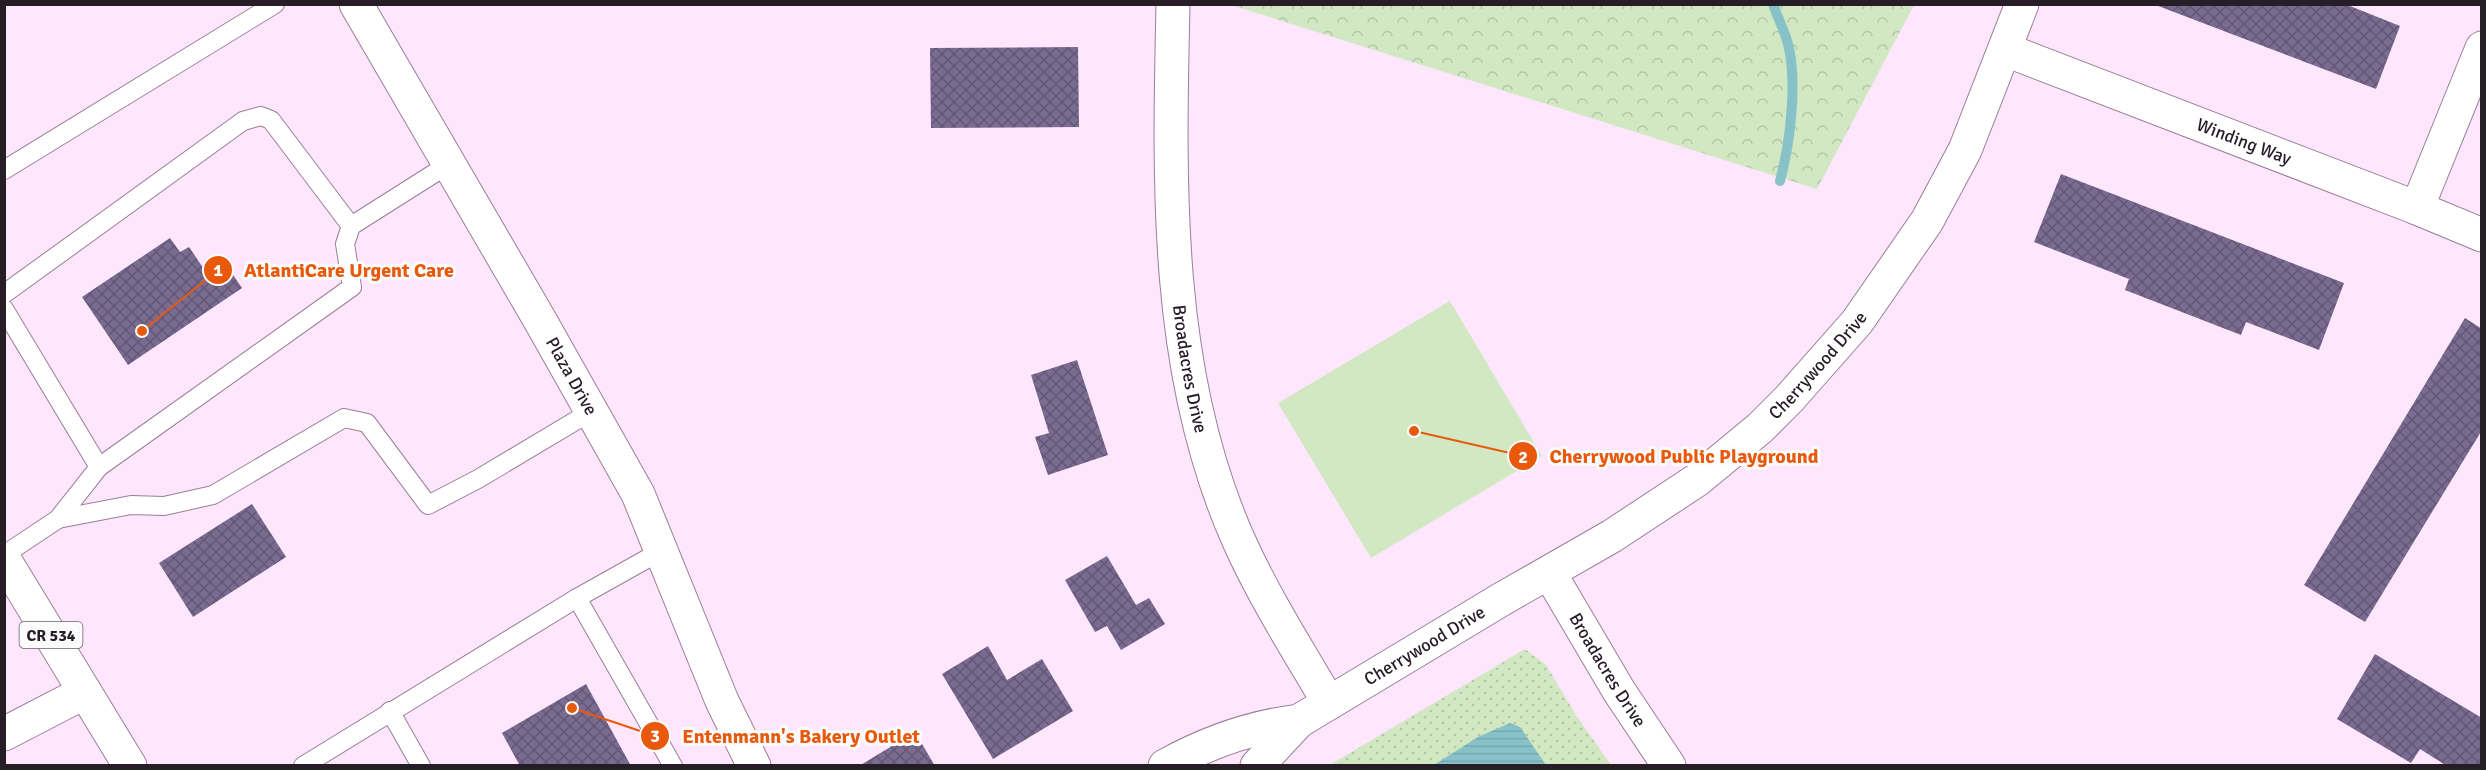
<svg xmlns="http://www.w3.org/2000/svg" width="2486" height="770" font-family="Signika,sans-serif">
  <defs>
    <pattern id="grass-dots" width="8" height="8" patternUnits="userSpaceOnUse" patternTransform="scale(1.5)"><rect width="8" height="8" fill="#d1e8c3"/><path d="M2 2h.1M6 6h.1" fill="none" stroke="#b3c7a8" stroke-width="1.8" stroke-linecap="round"/></pattern>
    <pattern id="forest-crowns" width="20" height="18" patternUnits="userSpaceOnUse" patternTransform="scale(1.5)"><rect width="20" height="18" fill="#d1e8c3"/><path d="M2 6a3 3 0 1 1 6 0M12 15a3 3 0 1 1 6 0" fill="none" stroke="#b3c7a8"/></pattern>
    <pattern id="water-rules" width="6" height="5" patternUnits="userSpaceOnUse" patternTransform="scale(1.5)"><rect width="6" height="5" fill="#87c2c9"/><path d="M0 2.5h6" fill="none" stroke="#75a6ad"/></pattern>
    <pattern id="building-cross-hatch" width="8" height="8" patternUnits="userSpaceOnUse" patternTransform="scale(1.5)"><rect width="8" height="8" fill="#7a6b91"/><path d="M0 0l8 8M0 8l8-8" fill="none" stroke="#645776"/></pattern>
  </defs>
  <rect width="100%" height="100%" fill="#fee6fd"/>
  <polygon fill="url(#grass-dots)" points="1525,649 1546,665 1576,715 1611,765 1328,766"/>
  <polygon fill="url(#forest-crowns)" points="1231,5 1914,5 1817,189"/>
  <polygon fill="#d1e8c3" points="1450,301 1542,456 1371,558 1278,403"/>
  <polygon fill="url(#water-rules)" points="1510,723 1520,727 1546,765 1434,765 1478,737"/>
  <g fill="none" stroke-linecap="round" stroke-linejoin="round">
    <path stroke="#87c2c9" stroke-width="10" d="M 1773,4 C 1778,19 1786,33 1789,48 C 1797,86 1790,144 1780,181"/>
  </g>
  <g fill="url(#building-cross-hatch)">
    <polygon points="2153,4 2345,4 2400,26 2376,89"/>
    <polygon points="1078,47 1079,127 931,128 930,48"/>
    <polygon points="2061,174 2344,283 2319,350 2246,322 2241,335 2125,290 2129,279 2034,242"/>
    <polygon points="170,238 180,252 189,247 208,275 225,263 242,288 128,365 82,297"/>
    <polygon points="2465,318 2482,329 2482,430 2365,622 2304,585"/>
    <polygon points="1077,360 1108,455 1048,475 1035,437 1049,433 1031,375"/>
    <polygon points="252,504 286,557 193,617 159,563"/>
    <polygon points="1107,556 1136,605 1149,598 1165,624 1121,650 1107,626 1095,632 1065,580"/>
    <polygon points="988,646 1007,680 1042,659 1073,711 993,759 942,674"/>
    <polygon points="2375,654 2482,718 2482,766 2447,766 2420,749 2411,763 2337,719"/>
    <polygon points="586,684 631,766 520,766 502,733"/>
    <polygon points="915,732 935,766 859,766"/>
  </g>
  <g fill="none" stroke-linecap="round" stroke-linejoin="round">
    <g stroke="#997e98" stroke-width="20">
      <g id="service">
        <polyline points="4,170 275,4"/>
        <polyline points="4,294 243,121 261,116 271,120 351,226"/>
        <polyline points="4,309 99,467"/>
        <polyline points="58,519 131,505 164,506 213,495 344,418 367,423 428,505 478,479 592,411"/>
        <polyline points="4,555 58,519 99,467 352,287 345,244 351,226 449,164"/>
        <polyline points="577,598 673,766"/>
        <polyline points="390,711 421,766"/>
        <polyline points="303,766 577,598 661,551"/>
      </g>
    </g>
    <g stroke="#997e98" stroke-width="35">
      <g id="minor">
        <path id="s1" d="M 356,4 L 541,322 L 638,494 L 722,701 L 754,766"/>
        <path id="s2" d="M 1173,4 C 1169,184 1164,374 1239,541 C 1264,597 1298,650 1329,703"/>
        <path id="s3" d="M 2006,50 L 2417,208 L 2482,235"/>
        <polyline points="2417,208 2482,48"/>
        <path id="s4" d="M 1550,574 L 1619,691 L 1669,766"/>
        <polyline points="4,734 85,692"/>
        <path d="M 1165,766 C 1208,742 1251,727 1299,721"/>
        <path id="s5" d="M 1257,766 L 1299,721 L 1502,599 L 1612,536 L 1697,480 L 1760,428 L 1789,399 L 1857,322 L 1927,221 L 1965,150 L 2022,4"/>
      </g>
    </g>
    <g stroke="#997e98" stroke-width="35">
      <polyline id="primary" points="4,559 130,766"/>
    </g>
    <use href="#service" stroke="#fff" stroke-width="18"/>
    <use href="#minor" stroke="#fff" stroke-width="33"/>
    <use href="#primary" stroke="#fff" stroke-width="33"/>
  </g>
  <g text-anchor="middle" stroke-width="6" stroke-linejoin="round" paint-order="stroke">
    <rect fill="#fcfcfc" stroke="#676067" stroke-width="1.5" x="19.5" y="622" width="63" height="26" rx="4.5"/>
    <g font-size="16" font-weight="bold" fill="#271d27">
      <text x="51" y="641">CR 534</text>
    </g>
    <g font-size="18" fill="#271d27" stroke="#fcfcfc">
      <text dy="6" stroke="none"><textPath href="#s3" startOffset="255">Winding Way</textPath></text>
      <text dy="6" stroke="none"><textPath href="#s5" startOffset="694">Cherrywood Drive</textPath></text>
      <text dy="6" stroke="none"><textPath href="#s2" startOffset="366">Broadacres Drive</textPath></text>
      <text dy="6" stroke="none"><textPath href="#s1" startOffset="430">Plaza Drive</textPath></text>
      <text dy="6" stroke="none"><textPath href="#s5" startOffset="208">Cherrywood Drive</textPath></text>
      <text dy="6" stroke="none"><textPath href="#s4" startOffset="112">Broadacres Drive</textPath></text>
    </g>
  </g>
  <path fill="none" stroke="#e8590c" stroke-width="2" d="M142 331L218 270M1414 431L1523 456M572 708L655 736"/>
  <g fill="#e8590c" stroke="#fcfcfc" stroke-width="2">
    <circle cx="142" cy="331" r="6"/>
    <circle cx="1414" cy="431" r="6"/>
    <circle cx="572" cy="708" r="6"/>
    <circle cx="218" cy="270" r="15"/>
    <circle cx="1523" cy="456" r="15"/>
    <circle cx="655" cy="736" r="15"/>
  </g>
  <g font-size="18" text-anchor="middle" font-weight="bold" fill="#fff">
    <text x="218" y="276">1</text>
    <text x="1523" y="463">2</text>
    <text x="655" y="742">3</text>
  </g>
  <g font-size="20" text-anchor="middle" font-weight="bold" fill="#e8590c" stroke="#fcfcfc" stroke-width="6" stroke-linejoin="round" paint-order="stroke">
    <text x="349" y="277">AtlantiCare Urgent Care</text>
    <text x="1684" y="463">Cherrywood Public Playground</text>
    <text x="801" y="743">Entenmann's Bakery Outlet</text>
  </g>
  <rect width="2486" height="770" fill="none" stroke="#271d27" stroke-width="12"/>
</svg>
